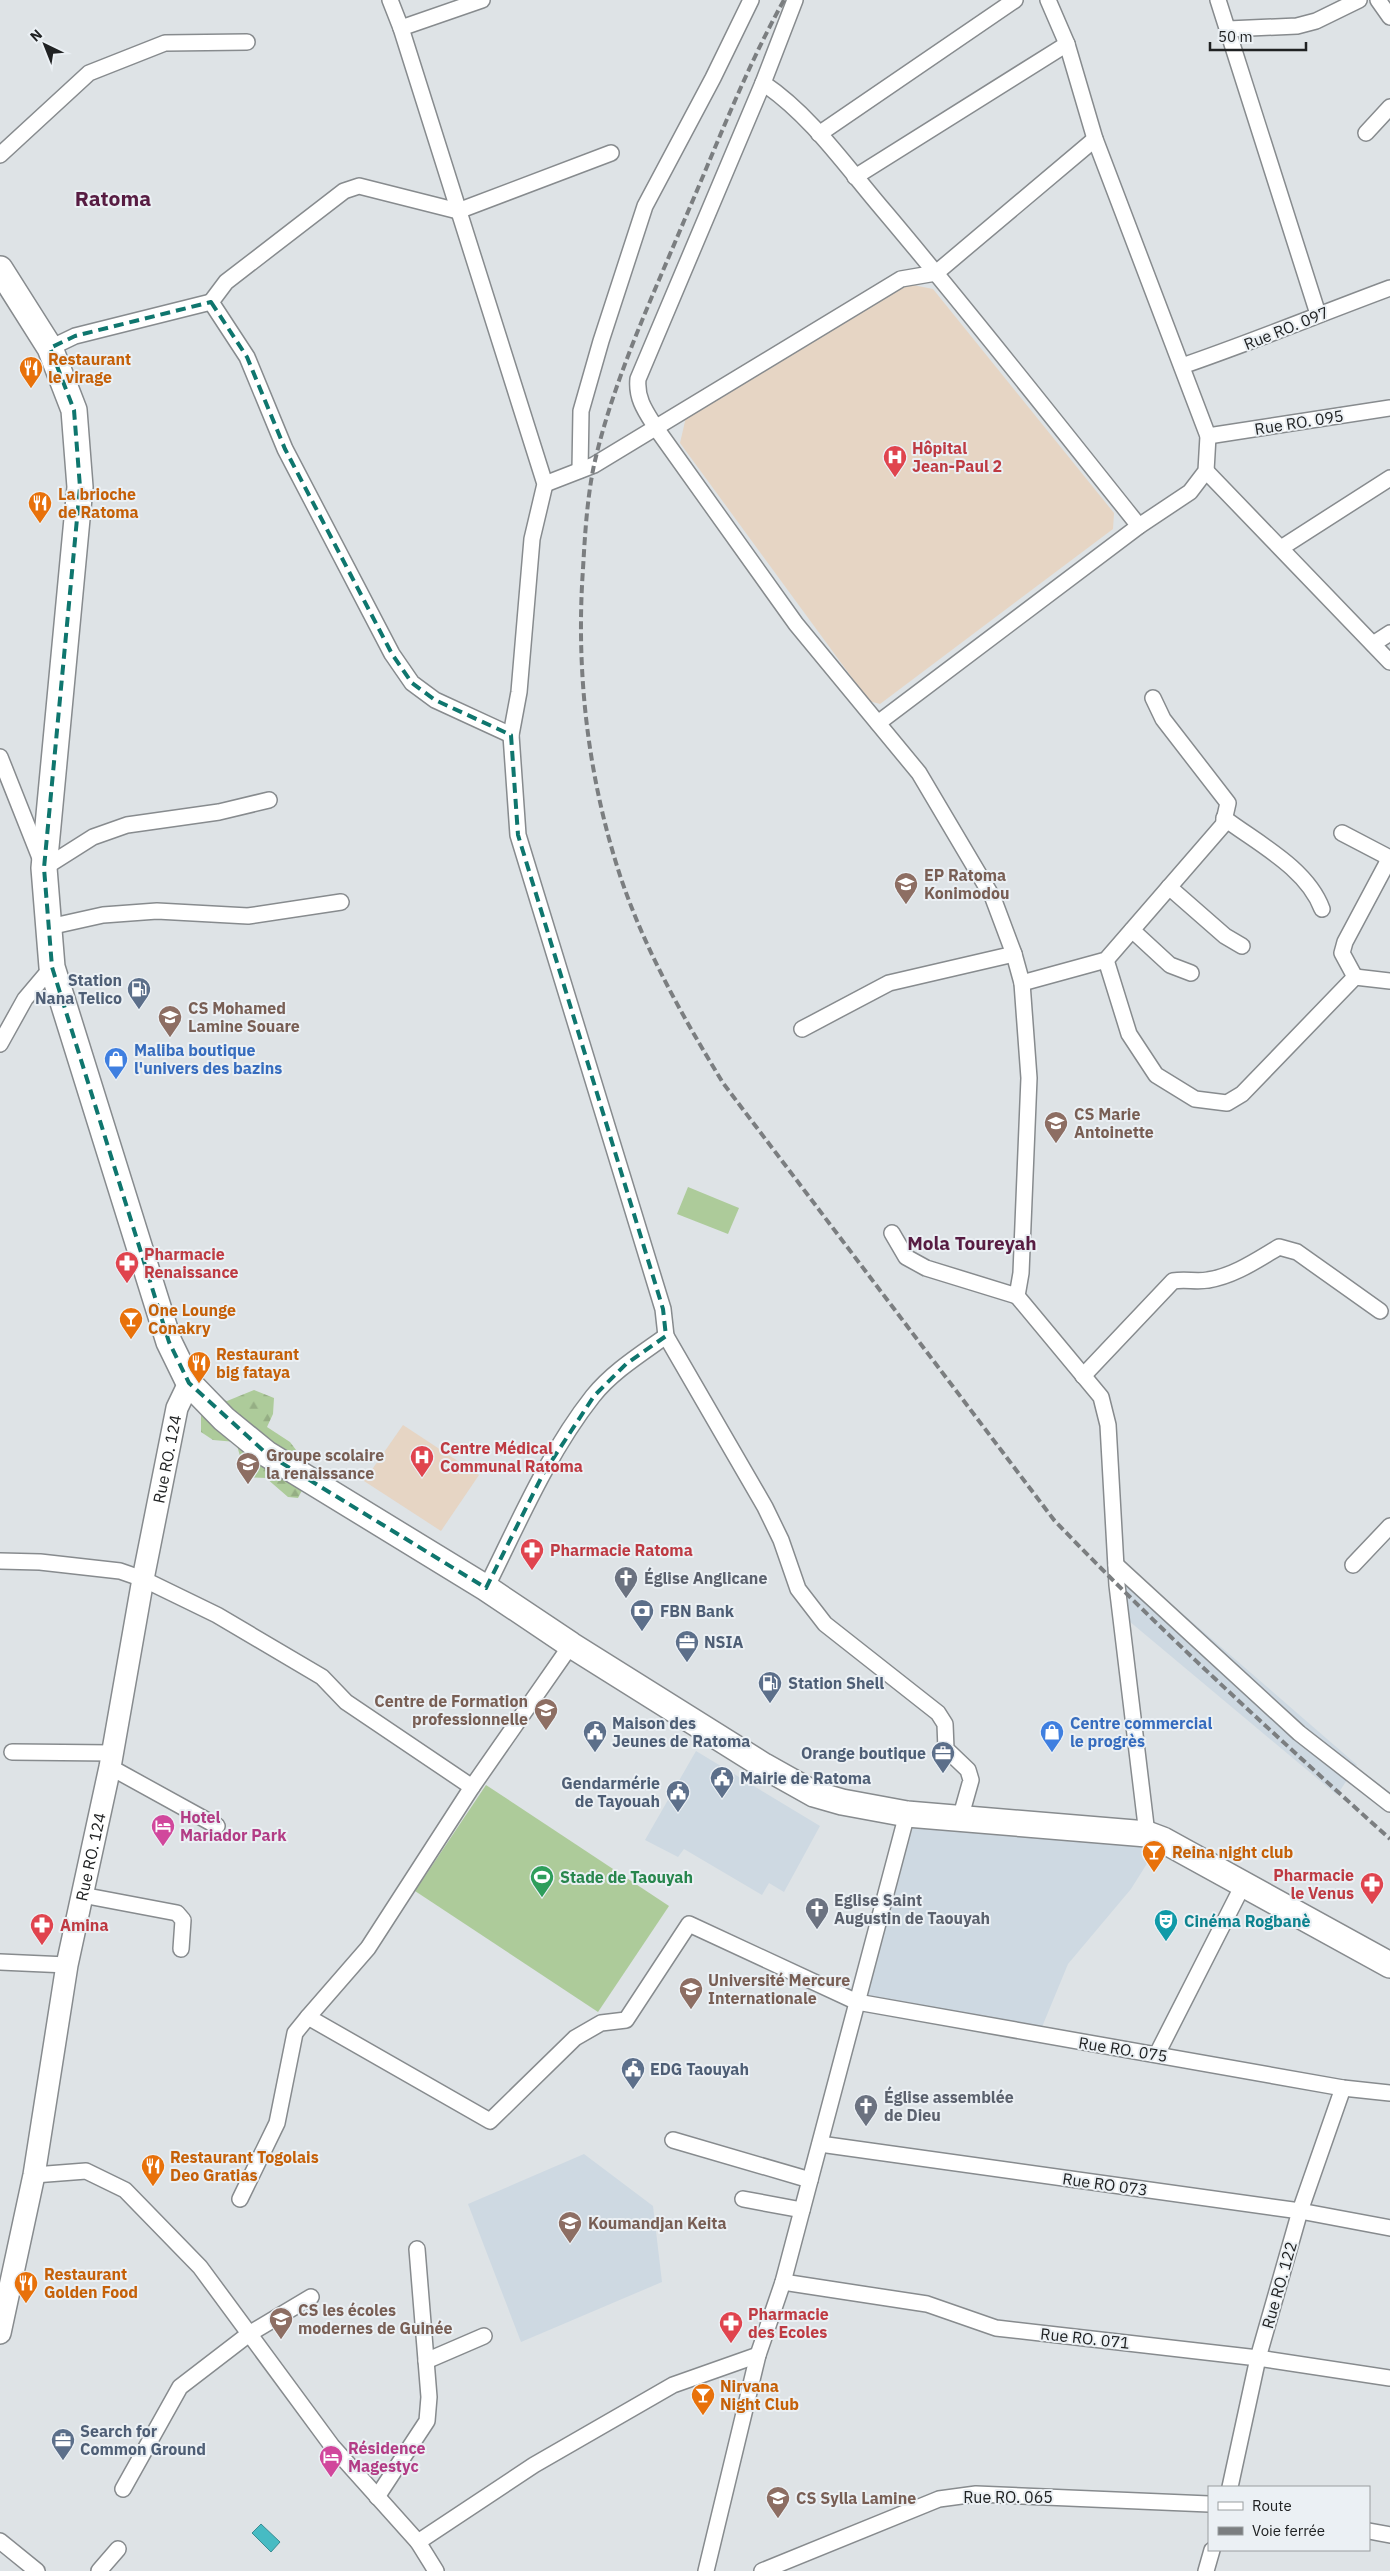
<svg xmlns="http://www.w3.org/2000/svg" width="1390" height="2571" font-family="'IBM Plex Sans',sans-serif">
  <defs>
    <pattern id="forest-firs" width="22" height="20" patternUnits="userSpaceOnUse" patternTransform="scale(1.25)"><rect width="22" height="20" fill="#adcb9a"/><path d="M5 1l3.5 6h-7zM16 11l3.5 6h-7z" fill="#95ae84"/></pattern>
  </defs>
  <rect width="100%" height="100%" fill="#dee3e6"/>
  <g fill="#ced9e2">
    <polygon points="1123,1562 1357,1765 1337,1795 1129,1621"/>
    <polygon points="696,1751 820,1826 784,1892 769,1883 762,1895 684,1849 678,1857 645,1840"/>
    <polygon points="946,1822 1158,1846 1131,1889 1068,1964 1042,2027 863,1999 898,1866 913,1828"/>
    <polygon points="584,2154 653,2206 662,2282 521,2342 468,2204"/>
  </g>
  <g fill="#e6d5c4">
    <polygon points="903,283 933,289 1114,513 1113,529 880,704 869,701 680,443 686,417"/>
    <polygon points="403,1425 479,1475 441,1531 364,1481"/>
  </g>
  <polygon fill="url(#forest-firs)" points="254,1390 274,1398 273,1414 267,1427 290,1442 312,1471 298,1498 288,1497 266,1478 246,1477 236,1442 213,1440 201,1432 201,1406 212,1396 227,1401"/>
  <g fill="#adcb9a">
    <polygon points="688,1187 739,1208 728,1234 677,1214"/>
    <polygon points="486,1785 669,1906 598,2012 415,1891"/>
  </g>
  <polygon fill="#47bbc3" stroke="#3b8d93" points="261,2524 280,2542 271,2552 252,2533"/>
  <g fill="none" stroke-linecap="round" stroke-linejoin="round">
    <g stroke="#878b8e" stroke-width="18">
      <g id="street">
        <polyline points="390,0 401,28 545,484 532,539 519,692 511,735 518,835 663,1309 666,1336 765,1507 781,1540 798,1589 825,1624 938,1713 945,1724 946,1749 968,1770 971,1780 960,1819"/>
        <path d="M 795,0 L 763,83 C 812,116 847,168 885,212 C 972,315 1055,421 1139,526"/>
        <polyline points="1218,0 1318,314"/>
        <polyline points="1378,0 1390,17"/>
        <polyline points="401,28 482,0"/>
        <polyline points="1228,29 1297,26 1316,21 1359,0"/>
        <path d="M 763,83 L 638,379 C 636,399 646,412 656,428 L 796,624 L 919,773 L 993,898 L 1014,954 L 1022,983 L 1029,1078 L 1021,1273 L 1017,1296 L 1101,1397 L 1108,1425 L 1117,1585 L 1147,1834"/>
        <polyline points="1366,133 1390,107"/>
        <polyline points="819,134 1015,0"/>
        <polyline points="0,155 89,73 165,43 247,42"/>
        <polyline points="855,177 1067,44"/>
        <polyline points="50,348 75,336 211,302"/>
        <path d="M 1182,366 C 1252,342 1320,314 1390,288"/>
        <polyline points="1208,436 1390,408"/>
        <polyline points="580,470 581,411 601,341 645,206 713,78 751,0"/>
        <polyline points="1206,471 1390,662"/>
        <polyline points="545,484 594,465 901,279 936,273 1095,139"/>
        <polyline points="1281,548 1390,478"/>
        <polyline points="1373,644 1390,633"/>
        <polyline points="878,723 1139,526 1190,492 1206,471 1208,436 1095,139 1067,44 1048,0"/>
        <polyline points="511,735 435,700 412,683 392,654 285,449 247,357 211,302 226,282 344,191 359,186 458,211 611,153"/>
        <polyline points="0,757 44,868 93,837 127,825 219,812 269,800"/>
        <path d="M 1224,818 C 1257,843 1307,868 1322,909"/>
        <polyline points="1342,833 1388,857 1386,865 1345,942 1342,953 1355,977"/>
        <polyline points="1169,887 1225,936 1242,946"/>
        <polyline points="49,927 103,915 157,911 248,916 341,902"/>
        <polyline points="1132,930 1170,965 1191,973"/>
        <polyline points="1106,960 1129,1034 1156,1075 1195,1099 1227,1103 1242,1094 1355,977 1390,981"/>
        <polyline points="1022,983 1106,960 1223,825 1228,803 1163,719 1153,698"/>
        <polyline points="802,1029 889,983 1014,954"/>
        <polyline points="0,1044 25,999 52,967"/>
        <polyline points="892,1233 906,1257 926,1268 1017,1296"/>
        <path d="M 1083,1376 L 1173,1281 C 1185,1279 1197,1282 1208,1280 C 1234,1276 1257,1260 1279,1247 L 1297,1252 L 1380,1311"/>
        <polyline points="0,1561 40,1562 120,1571 143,1579 217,1615 322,1677 346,1702 472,1787"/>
        <polyline points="1116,1565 1299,1733 1390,1804"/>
        <polyline points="1353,1565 1390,1526"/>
        <path d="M 486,1588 C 518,1524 548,1453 593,1396 C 612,1372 641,1354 666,1336"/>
        <polyline points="571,1645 472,1787 368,1948 308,2017 490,2121 575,2038 601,2023 626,2020 689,1924 857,2002 1343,2088 1390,2093"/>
        <polyline points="12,1752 112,1753"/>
        <polyline points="110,1767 217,1826"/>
        <polyline points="82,1895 177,1913 183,1920 181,1949"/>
        <polyline points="0,1962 67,1965"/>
        <polyline points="1157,2054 1243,1885"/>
        <polyline points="673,2140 810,2180"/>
        <polyline points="820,2144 1300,2211 1390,2228"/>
        <polyline points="34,2175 86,2171 125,2190 200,2267 332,2446 418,2542 436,2571"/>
        <polyline points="240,2199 277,2123 295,2033 308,2017"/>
        <polyline points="743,2199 802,2210"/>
        <polyline points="783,2282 927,2304 996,2328 1258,2358 1390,2378"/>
        <polyline points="426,2361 484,2336"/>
        <polyline points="1230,2487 1258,2358 1300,2211 1343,2088"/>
        <polyline points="123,2489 180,2387 249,2334 311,2297"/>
        <polyline points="377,2497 427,2421 429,2397 417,2249"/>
        <polyline points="1369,2531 1390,2535"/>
        <polyline points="0,2541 37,2571"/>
        <polyline points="418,2542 534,2465 673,2385 758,2355"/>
        <polyline points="99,2571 118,2549"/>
        <polyline points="706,2571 758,2355 783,2282 907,1814"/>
        <polyline points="762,2571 939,2499 976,2494 1209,2504"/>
        <polyline points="1206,2571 1212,2550"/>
      </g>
    </g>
    <g stroke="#878b8e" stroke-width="24">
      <g id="secondary">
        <path id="s1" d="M 0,2333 L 34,2175 L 67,1965 L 110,1767 L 143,1579 L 177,1408 L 189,1383"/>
      </g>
    </g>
    <g stroke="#878b8e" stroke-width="28">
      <polyline id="primary" points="0,269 50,348 74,410 80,487 44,868 52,967 169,1342 189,1383 224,1419 267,1454 486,1588 571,1645 764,1766 814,1794 842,1802 907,1814 1147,1834 1163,1840 1390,1965"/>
    </g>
    <use href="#street" stroke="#fff" stroke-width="15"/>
    <use href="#secondary" stroke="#fff" stroke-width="21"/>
    <use href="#primary" stroke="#fff" stroke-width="25"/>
    <path stroke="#7b7e80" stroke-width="4" stroke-dasharray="8 4" stroke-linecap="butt" d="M 784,0 C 745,70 716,147 684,221 C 651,300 613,381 594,465 C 587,499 585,534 583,569 C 576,668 587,770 617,866 C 641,943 681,1014 723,1083 L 1054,1520 C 1161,1632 1275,1735 1390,1839"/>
  </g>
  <path fill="none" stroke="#0f766e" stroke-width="4" stroke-dasharray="10 6" stroke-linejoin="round" d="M 211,302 L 247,357 L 285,449 L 392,654 L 412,683 L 435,700 L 511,735 L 518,835 L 663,1309 L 666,1336 L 626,1364 L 594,1396 L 543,1474 L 486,1588 L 267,1454 L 189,1383 L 169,1342 L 52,967 L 44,868 L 80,487 L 74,410 L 50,348 L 75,336 Z"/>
  <defs>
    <g id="restaurant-pin" transform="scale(1.25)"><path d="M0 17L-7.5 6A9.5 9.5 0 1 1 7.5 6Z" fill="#e8710a" stroke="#ebf0f4"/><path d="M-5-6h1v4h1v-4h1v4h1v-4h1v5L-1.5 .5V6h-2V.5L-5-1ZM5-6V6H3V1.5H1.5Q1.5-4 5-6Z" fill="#fff"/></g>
    <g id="hospital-pin" transform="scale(1.25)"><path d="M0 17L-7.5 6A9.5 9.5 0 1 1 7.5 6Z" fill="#e0444e" stroke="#ebf0f4"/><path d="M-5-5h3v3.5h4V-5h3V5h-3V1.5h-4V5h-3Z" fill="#fff"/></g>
    <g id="school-pin" transform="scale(1.25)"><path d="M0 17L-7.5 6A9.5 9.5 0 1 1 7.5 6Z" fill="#8d6e63" stroke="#ebf0f4"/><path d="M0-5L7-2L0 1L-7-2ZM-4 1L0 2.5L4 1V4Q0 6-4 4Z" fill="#fff"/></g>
    <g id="fuel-pin" transform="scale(1.25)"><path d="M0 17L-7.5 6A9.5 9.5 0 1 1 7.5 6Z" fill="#5c6f8a" stroke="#ebf0f4"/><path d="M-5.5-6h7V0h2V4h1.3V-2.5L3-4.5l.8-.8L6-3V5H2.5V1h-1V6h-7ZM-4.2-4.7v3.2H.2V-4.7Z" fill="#fff"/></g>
    <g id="shop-pin" transform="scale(1.25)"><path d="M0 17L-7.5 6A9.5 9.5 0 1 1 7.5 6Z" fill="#3f7fe0" stroke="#ebf0f4"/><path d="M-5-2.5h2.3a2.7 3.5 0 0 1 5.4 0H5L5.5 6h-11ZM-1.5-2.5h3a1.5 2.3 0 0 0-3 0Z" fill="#fff"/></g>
    <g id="pharmacy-pin" transform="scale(1.25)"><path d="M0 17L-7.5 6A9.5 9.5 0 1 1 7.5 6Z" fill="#e0444e" stroke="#ebf0f4"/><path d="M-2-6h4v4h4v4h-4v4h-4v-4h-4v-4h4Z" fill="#fff"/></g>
    <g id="bar-pin" transform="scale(1.25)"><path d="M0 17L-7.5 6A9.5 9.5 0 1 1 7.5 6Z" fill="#e8710a" stroke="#ebf0f4"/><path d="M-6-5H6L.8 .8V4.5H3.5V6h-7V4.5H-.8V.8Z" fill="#fff"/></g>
    <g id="church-pin" transform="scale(1.25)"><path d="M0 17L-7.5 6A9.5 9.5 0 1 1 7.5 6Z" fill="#6b7280" stroke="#ebf0f4"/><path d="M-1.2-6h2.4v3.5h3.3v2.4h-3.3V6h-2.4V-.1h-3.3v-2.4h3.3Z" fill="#fff"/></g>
    <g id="bank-pin" transform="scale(1.25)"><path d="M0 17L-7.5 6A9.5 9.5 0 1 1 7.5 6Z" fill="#5c6f8a" stroke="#ebf0f4"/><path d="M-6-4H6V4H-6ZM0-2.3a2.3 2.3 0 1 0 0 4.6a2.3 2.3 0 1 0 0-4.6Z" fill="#fff"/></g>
    <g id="office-pin" transform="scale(1.25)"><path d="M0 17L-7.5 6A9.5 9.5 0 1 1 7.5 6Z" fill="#5c6f8a" stroke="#ebf0f4"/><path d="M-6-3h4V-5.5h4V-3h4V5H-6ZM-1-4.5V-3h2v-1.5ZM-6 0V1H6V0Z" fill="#fff"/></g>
    <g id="civic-pin" transform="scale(1.25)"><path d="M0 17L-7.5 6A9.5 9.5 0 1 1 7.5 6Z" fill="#5c6f8a" stroke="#ebf0f4"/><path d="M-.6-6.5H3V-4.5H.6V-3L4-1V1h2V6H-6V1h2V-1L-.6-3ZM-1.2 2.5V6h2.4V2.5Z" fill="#fff"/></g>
    <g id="hotel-pin" transform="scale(1.25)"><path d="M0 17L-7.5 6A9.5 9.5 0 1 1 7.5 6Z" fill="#d1479c" stroke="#ebf0f4"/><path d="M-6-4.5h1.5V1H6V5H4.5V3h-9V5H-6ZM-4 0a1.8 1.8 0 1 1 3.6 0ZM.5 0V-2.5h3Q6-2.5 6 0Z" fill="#fff"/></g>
    <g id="stadium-pin" transform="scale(1.25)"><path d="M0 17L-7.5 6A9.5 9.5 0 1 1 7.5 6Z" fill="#2e9e5b" stroke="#ebf0f4"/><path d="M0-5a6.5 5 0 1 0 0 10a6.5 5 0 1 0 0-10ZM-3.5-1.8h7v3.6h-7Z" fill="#fff"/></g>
    <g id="theatre-pin" transform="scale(1.25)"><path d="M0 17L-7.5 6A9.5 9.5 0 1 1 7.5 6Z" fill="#0f9aa8" stroke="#ebf0f4"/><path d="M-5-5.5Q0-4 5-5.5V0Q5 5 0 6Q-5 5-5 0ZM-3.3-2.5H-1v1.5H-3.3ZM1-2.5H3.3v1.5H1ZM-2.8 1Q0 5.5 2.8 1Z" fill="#fff"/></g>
    <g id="university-pin" transform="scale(1.25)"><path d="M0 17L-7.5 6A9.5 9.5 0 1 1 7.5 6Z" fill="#8d6e63" stroke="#ebf0f4"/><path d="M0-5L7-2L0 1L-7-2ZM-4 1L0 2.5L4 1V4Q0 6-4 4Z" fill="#fff"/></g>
  </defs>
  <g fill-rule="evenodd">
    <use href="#restaurant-pin" x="31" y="368"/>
    <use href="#hospital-pin" x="895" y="457"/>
    <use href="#restaurant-pin" x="40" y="503"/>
    <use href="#school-pin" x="906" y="884"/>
    <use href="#fuel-pin" x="139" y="989"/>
    <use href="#school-pin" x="170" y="1017"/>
    <use href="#shop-pin" x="116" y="1059"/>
    <use href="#school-pin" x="1056" y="1123"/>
    <use href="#pharmacy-pin" x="127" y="1263"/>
    <use href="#bar-pin" x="131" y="1319"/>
    <use href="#restaurant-pin" x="199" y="1363"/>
    <use href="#hospital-pin" x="422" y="1457"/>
    <use href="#school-pin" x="248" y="1464"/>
    <use href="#pharmacy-pin" x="532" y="1550"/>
    <use href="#church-pin" x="626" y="1578"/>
    <use href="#bank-pin" x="642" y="1611"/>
    <use href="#office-pin" x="687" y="1642"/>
    <use href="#fuel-pin" x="770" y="1683"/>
    <use href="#school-pin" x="546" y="1710"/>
    <use href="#civic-pin" x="595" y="1732"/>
    <use href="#shop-pin" x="1052" y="1732"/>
    <use href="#office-pin" x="943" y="1753"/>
    <use href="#civic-pin" x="722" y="1778"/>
    <use href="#civic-pin" x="678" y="1792"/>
    <use href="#hotel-pin" x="163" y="1826"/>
    <use href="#bar-pin" x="1154" y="1852"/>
    <use href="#stadium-pin" x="542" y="1877"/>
    <use href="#pharmacy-pin" x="1372" y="1884"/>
    <use href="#church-pin" x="817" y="1909"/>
    <use href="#theatre-pin" x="1166" y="1921"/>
    <use href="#pharmacy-pin" x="42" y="1925"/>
    <use href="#university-pin" x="691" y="1989"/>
    <use href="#civic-pin" x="633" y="2069"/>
    <use href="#church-pin" x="866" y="2106"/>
    <use href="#restaurant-pin" x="153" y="2166"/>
    <use href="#school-pin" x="570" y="2223"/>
    <use href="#restaurant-pin" x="26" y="2283"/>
    <use href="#school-pin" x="281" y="2319"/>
    <use href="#pharmacy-pin" x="731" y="2323"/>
    <use href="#bar-pin" x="703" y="2395"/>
    <use href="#office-pin" x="63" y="2440"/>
    <use href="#hotel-pin" x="331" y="2457"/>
    <use href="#school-pin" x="778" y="2498"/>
  </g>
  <g text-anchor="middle" stroke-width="4" stroke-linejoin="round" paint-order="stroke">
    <g font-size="16" fill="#202223" stroke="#ebf0f4">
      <text transform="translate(1286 328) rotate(-22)" y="6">Rue RO. 097</text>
      <text transform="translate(1299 422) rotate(-9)" y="6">Rue RO. 095</text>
      <text dy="6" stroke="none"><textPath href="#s1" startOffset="890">Rue RO. 124</textPath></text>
      <text dy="6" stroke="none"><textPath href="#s1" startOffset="485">Rue RO. 124</textPath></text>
      <text transform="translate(1123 2049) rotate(9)" y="6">Rue RO. 075</text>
      <text transform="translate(1105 2184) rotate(8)" y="6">Rue RO 073</text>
      <text transform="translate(1279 2285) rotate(-74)" y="6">Rue RO. 122</text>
      <text transform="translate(1085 2338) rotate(6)" y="6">Rue RO. 071</text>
      <text x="1008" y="2503">Rue RO. 065</text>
    </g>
    <g font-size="16" font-weight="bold" fill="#c56008" stroke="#ebf0f4" text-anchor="start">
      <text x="48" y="365">Restaurant<tspan x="48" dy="18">le virage</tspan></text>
      <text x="58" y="500">La brioche<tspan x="58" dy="18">de Ratoma</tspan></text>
      <text x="148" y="1316">One Lounge<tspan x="148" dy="18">Conakry</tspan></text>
      <text x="216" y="1360">Restaurant<tspan x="216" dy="18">big fataya</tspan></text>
      <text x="1172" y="1858">Reina night club</text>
      <text x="170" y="2163">Restaurant Togolais<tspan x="170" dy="18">Deo Gratias</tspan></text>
      <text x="44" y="2280">Restaurant<tspan x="44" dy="18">Golden Food</tspan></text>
      <text x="720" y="2392">Nirvana<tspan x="720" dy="18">Night Club</tspan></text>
    </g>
    <g font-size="16" font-weight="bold" fill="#be3a42" stroke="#ebf0f4" text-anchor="start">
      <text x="912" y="454">Hôpital<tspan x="912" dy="18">Jean-Paul 2</tspan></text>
      <text x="144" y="1260">Pharmacie<tspan x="144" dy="18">Renaissance</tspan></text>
      <text x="440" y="1454">Centre Médical<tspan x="440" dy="18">Communal Ratoma</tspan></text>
      <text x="550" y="1556">Pharmacie Ratoma</text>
      <text x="1354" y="1881" text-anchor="end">Pharmacie<tspan x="1354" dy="18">le Venus</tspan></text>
      <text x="60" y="1931">Amina</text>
      <text x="748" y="2320">Pharmacie<tspan x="748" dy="18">des Ecoles</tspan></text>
    </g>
    <g font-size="16" font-weight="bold" fill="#785e54" stroke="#ebf0f4" text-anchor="start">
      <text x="924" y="881">EP Ratoma<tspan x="924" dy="18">Konimodou</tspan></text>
      <text x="188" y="1014">CS Mohamed<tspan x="188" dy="18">Lamine Souare</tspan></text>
      <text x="1074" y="1120">CS Marie<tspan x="1074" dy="18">Antoinette</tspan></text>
      <text x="266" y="1461">Groupe scolaire<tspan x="266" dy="18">la renaissance</tspan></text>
      <text x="528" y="1707" text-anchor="end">Centre de Formation<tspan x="528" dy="18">professionnelle</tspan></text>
      <text x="708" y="1986">Université Mercure<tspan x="708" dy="18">Internationale</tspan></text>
      <text x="588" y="2229">Koumandjan Keita</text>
      <text x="298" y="2316">CS les écoles<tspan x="298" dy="18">modernes de Guinée</tspan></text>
      <text x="796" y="2504">CS Sylla Lamine</text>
    </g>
    <g font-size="16" font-weight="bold" fill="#4e5e75" stroke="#ebf0f4" text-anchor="start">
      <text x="122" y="986" text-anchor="end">Station<tspan x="122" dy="18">Nana Telico</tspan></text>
      <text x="660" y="1617">FBN Bank</text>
      <text x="704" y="1648">NSIA</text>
      <text x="788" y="1689">Station Shell</text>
      <text x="612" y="1729">Maison des<tspan x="612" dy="18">Jeunes de Ratoma</tspan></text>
      <text x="926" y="1759" text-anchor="end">Orange boutique</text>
      <text x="740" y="1784">Mairie de Ratoma</text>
      <text x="660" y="1789" text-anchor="end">Gendarmérie<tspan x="660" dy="18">de Tayouah</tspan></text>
      <text x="650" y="2075">EDG Taouyah</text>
      <text x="80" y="2437">Search for<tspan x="80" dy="18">Common Ground</tspan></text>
    </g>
    <g font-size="16" font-weight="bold" fill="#366cbe" stroke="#ebf0f4" text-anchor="start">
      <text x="134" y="1056">Maliba boutique<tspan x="134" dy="18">l'univers des bazins</tspan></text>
      <text x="1070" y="1729">Centre commercial<tspan x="1070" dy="18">le progrès</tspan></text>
    </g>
    <g font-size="16" font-weight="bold" fill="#5b616d" stroke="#ebf0f4" text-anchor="start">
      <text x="644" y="1584">Église Anglicane</text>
      <text x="834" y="1906">Eglise Saint<tspan x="834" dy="18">Augustin de Taouyah</tspan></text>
      <text x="884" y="2103">Église assemblée<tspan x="884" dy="18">de Dieu</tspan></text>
    </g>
    <g font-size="16" font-weight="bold" fill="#b23c85" stroke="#ebf0f4" text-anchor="start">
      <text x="180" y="1823">Hotel<tspan x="180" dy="18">Mariador Park</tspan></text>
      <text x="348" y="2454">Résidence<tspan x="348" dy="18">Magestyc</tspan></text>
    </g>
    <g font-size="16" font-weight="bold" fill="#27864d" stroke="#ebf0f4" text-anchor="start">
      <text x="560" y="1883">Stade de Taouyah</text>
    </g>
    <g font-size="16" font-weight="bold" fill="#0d838f" stroke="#ebf0f4" text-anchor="start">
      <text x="1184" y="1927">Cinéma Rogbanè</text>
    </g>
    <g font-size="19" font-weight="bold" fill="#571c42" stroke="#ebf0f4">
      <text x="972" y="1250">Mola Toureyah</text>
    </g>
    <g font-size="21" font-weight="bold" fill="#571c42" stroke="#ebf0f4">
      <text x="113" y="206">Ratoma</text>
    </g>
  </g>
  <rect x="1208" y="2486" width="162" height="65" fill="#ebf0f4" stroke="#9a9ea0"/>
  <rect x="1218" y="2502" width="25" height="8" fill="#ffffff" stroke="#9a9ea0"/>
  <text x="1252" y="2511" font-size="15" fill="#202223">Route</text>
  <rect x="1218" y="2527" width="25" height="8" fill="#7b7e80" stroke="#9a9ea0"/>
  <text x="1252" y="2536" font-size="15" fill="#202223">Voie ferrée</text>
  <g transform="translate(45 45) rotate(317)" stroke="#ebf0f4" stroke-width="4" paint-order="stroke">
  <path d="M0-4L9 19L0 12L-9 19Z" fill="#202223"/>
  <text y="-8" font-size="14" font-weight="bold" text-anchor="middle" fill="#202223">N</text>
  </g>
  <path d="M1210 42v8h96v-8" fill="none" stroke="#202223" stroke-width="2.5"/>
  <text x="1218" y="42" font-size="15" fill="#202223" stroke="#ebf0f4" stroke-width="4" paint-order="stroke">50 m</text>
</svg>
